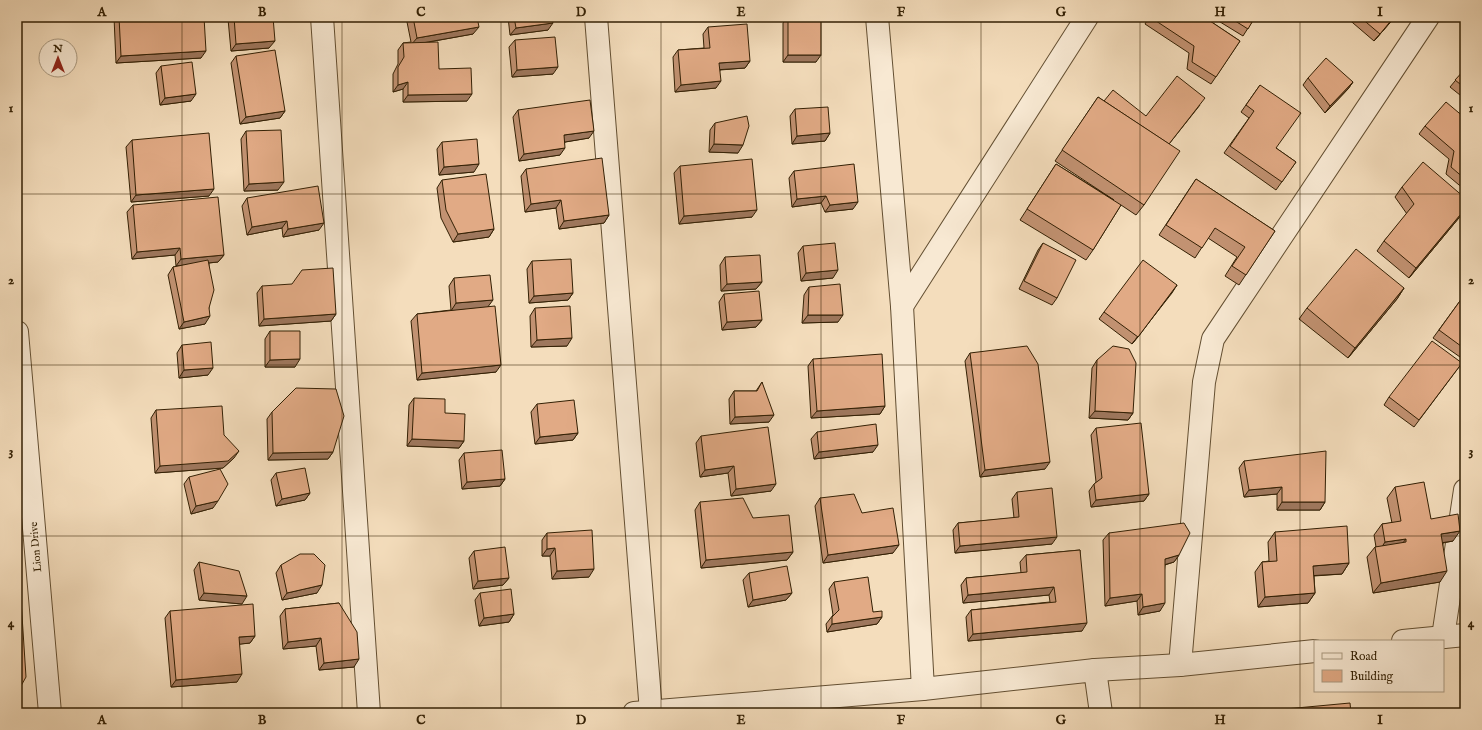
<svg xmlns="http://www.w3.org/2000/svg" width="1482" height="730" font-family="'IM FELL English',serif">
  <rect width="100%" height="100%" fill="#f4ddbc"/>
  <filter id="stains"><feTurbulence type="fractalNoise" baseFrequency=".005" numOctaves="4"/><feColorMatrix values="0 0 0 0 .2 0 0 0 0 .09 0 0 0 0 .02 0 0 0 .5 -.17"/></filter>
  <radialGradient id="worn" r=".72"><stop offset=".6" stop-color="#630" stop-opacity="0"/><stop offset="1" stop-color="#630" stop-opacity=".3"/></radialGradient>
  <g fill="none" stroke-linecap="round" stroke-linejoin="round">
    <g stroke="#634f32" stroke-width="24">
      <g id="minor">
        <polyline points="322,17 369,713"/>
        <polyline points="596,17 651,712"/>
        <polyline points="877,17 902,306 923,689"/>
        <polyline points="902,306 1087,17"/>
        <polyline points="17,332 50,713"/>
        <polyline points="1443,637 1465,490"/>
        <polyline points="1403,641 1465,635"/>
        <polyline points="1180,665 1204,382 1213,339 1428,17"/>
        <polyline points="1095,670 1180,665 1315,651"/>
        <polyline points="634,713 923,689 1095,670 1101,713"/>
      </g>
    </g>
    <use href="#minor" stroke="#f8e9d3" stroke-width="22"/>
  </g>
  <g fill="#c29272" stroke="#332004">
    <polygon points="114,17 204,17 201,58 116,63"/>
    <polygon points="230,17 273,17 269,48 231,51 228,19"/>
    <polygon points="406,17 477,17 473,34 429,42 439,69 467,101 403,102 403,89 393,92 393,74 398,64 398,50 403,43 411,42"/>
    <polygon points="508,17 552,17 548,30 510,35"/>
    <polygon points="787,17 821,17 816,62 783,62 783,23"/>
    <polygon points="1149,17 1204,17 1240,41 1211,84 1187,69 1189,53 1145,24"/>
    <polygon points="1212,17 1255,17 1243,36"/>
    <polygon points="1346,17 1395,17 1374,41"/>
    <polygon points="708,27 750,61 745,68 720,70 716,88 675,92 673,57 678,50 704,48 703,34"/>
    <polygon points="515,40 553,74 512,77 509,47"/>
    <polygon points="236,56 285,111 280,118 240,124 231,63"/>
    <polygon points="161,66 191,101 160,105 156,73"/>
    <polygon points="1465,69 1465,99 1450,87"/>
    <polygon points="1308,78 1353,82 1348,89 1325,113 1303,85"/>
    <polygon points="1260,85 1276,148 1296,162 1276,190 1224,153 1249,118 1241,112"/>
    <polygon points="1098,97 1104,101 1146,116 1200,105 1169,144 1144,205 1136,215 1121,205 1093,250 1086,260 1020,220 1056,164 1114,200 1055,161"/>
    <polygon points="795,109 830,133 825,141 792,144 790,116"/>
    <polygon points="518,110 589,138 565,142 560,155 519,161 513,117"/>
    <polygon points="1465,118 1465,190 1446,174 1449,159 1419,134 1425,126"/>
    <polygon points="715,123 738,153 709,152 710,130"/>
    <polygon points="246,131 278,190 244,191 241,139"/>
    <polygon points="132,140 209,196 131,202 126,147"/>
    <polygon points="442,142 474,172 439,175 437,149"/>
    <polygon points="680,166 752,217 679,224 674,173"/>
    <polygon points="526,169 609,215 604,223 559,229 556,208 525,212 521,176"/>
    <polygon points="794,171 853,209 825,212 821,203 792,207 789,178"/>
    <polygon points="1196,179 1275,231 1239,285 1225,276 1237,257 1208,238 1195,258 1159,235"/>
    <polygon points="442,180 494,229 489,237 453,242 441,218 437,188"/>
    <polygon points="1402,187 1463,213 1409,278 1377,251 1384,241 1407,214 1395,197"/>
    <polygon points="247,198 319,230 283,237 282,228 247,235 242,206"/>
    <polygon points="133,205 224,255 218,262 209,263 209,308 205,324 179,329 168,275 173,267 182,266 176,266 175,255 132,259 127,212"/>
    <polygon points="1043,243 1057,298 1052,305 1019,289 1038,250"/>
    <polygon points="803,246 833,278 801,281 798,253"/>
    <polygon points="725,257 762,282 756,289 721,291 720,265"/>
    <polygon points="532,261 573,293 568,300 529,303 527,269"/>
    <polygon points="454,278 488,306 496,372 417,380 411,321 417,314 451,310 449,286"/>
    <polygon points="1177,285 1132,344 1099,319 1104,312"/>
    <polygon points="262,286 336,314 331,321 259,326 257,293"/>
    <polygon points="809,287 838,322 802,323 804,295"/>
    <polygon points="1404,288 1397,299 1348,358 1299,319 1307,308"/>
    <polygon points="724,294 762,320 756,327 722,330 719,302"/>
    <polygon points="1465,294 1465,350 1460,357 1433,338"/>
    <polygon points="535,308 567,346 531,347 530,316"/>
    <polygon points="270,331 295,367 265,367 265,339"/>
    <polygon points="182,345 208,375 179,378 177,353"/>
    <polygon points="970,353 1045,469 980,477 965,361"/>
    <polygon points="813,359 885,406 880,414 811,418 808,366"/>
    <polygon points="1097,360 1133,413 1128,420 1089,418 1092,368"/>
    <polygon points="1462,363 1414,427 1384,405 1389,397"/>
    <polygon points="762,382 769,422 730,424 729,399 734,391 756,391"/>
    <polygon points="414,398 464,441 459,448 407,446 409,405"/>
    <polygon points="537,404 578,433 573,440 535,444 531,412"/>
    <polygon points="156,410 224,435 234,458 223,468 155,473 151,418"/>
    <polygon points="272,412 333,452 328,459 268,460 267,419"/>
    <polygon points="1096,428 1149,494 1144,501 1091,507 1089,491 1094,484 1096,482 1091,435"/>
    <polygon points="817,432 873,452 814,459 811,439"/>
    <polygon points="701,436 771,491 731,496 728,473 700,477 696,443"/>
    <polygon points="464,453 505,479 500,486 462,489 459,460"/>
    <polygon points="1244,461 1325,502 1320,510 1277,510 1277,494 1244,497 1239,468"/>
    <polygon points="276,473 310,493 305,500 276,506 271,480"/>
    <polygon points="189,477 213,508 191,514 184,484"/>
    <polygon points="1395,487 1431,519 1453,541 1443,543 1440,582 1373,593 1367,557 1375,547 1376,547 1374,535 1382,524 1392,523 1387,498"/>
    <polygon points="1017,492 1052,544 955,553 953,530 958,523 1014,518 1012,499"/>
    <polygon points="820,498 862,513 893,553 823,563 815,506"/>
    <polygon points="700,502 753,518 793,552 787,560 701,568 695,510"/>
    <polygon points="1275,532 1349,563 1342,574 1314,576 1315,593 1308,603 1258,607 1255,572 1262,562 1269,561 1268,542"/>
    <polygon points="547,533 589,577 552,579 550,556 542,556 542,540"/>
    <polygon points="1109,533 1179,555 1174,562 1165,565 1160,611 1138,615 1137,601 1105,606 1103,540"/>
    <polygon points="1080,550 1082,631 968,641 966,617 971,610 1050,602 1049,595 963,603 961,585 966,578 1021,573 1020,562 1026,555"/>
    <polygon points="474,551 509,578 503,585 473,589 469,558"/>
    <polygon points="199,562 242,604 199,600 194,570"/>
    <polygon points="281,565 317,593 282,600 276,573"/>
    <polygon points="749,573 792,593 786,600 748,607 743,580"/>
    <polygon points="834,582 873,612 882,617 877,624 827,632 826,624 833,615 829,589"/>
    <polygon points="480,593 514,614 509,622 479,626 475,600"/>
    <polygon points="339,603 354,667 319,670 316,646 283,649 280,616 285,609"/>
    <polygon points="170,611 255,636 250,643 239,644 237,682 171,687 165,618"/>
  </g>
  <g fill="#9e775d" stroke="#332004">
    <polygon points="704,17 722,17 703,19"/>
    <polygon points="1394,17 1395,17 1374,41 1380,34"/>
    <polygon points="553,23 548,30 510,35 516,28"/>
    <polygon points="479,27 473,34 411,45 417,38"/>
    <polygon points="275,41 269,48 231,51 236,44"/>
    <polygon points="206,51 201,58 116,63 121,56"/>
    <polygon points="788,55 821,55 816,62 783,62"/>
    <polygon points="750,61 745,68 714,70 719,63"/>
    <polygon points="558,67 553,74 512,77 517,70"/>
    <polygon points="721,81 716,88 675,92 681,85"/>
    <polygon points="408,82 403,89 393,92 398,85"/>
    <polygon points="1353,82 1348,89 1325,113 1330,106"/>
    <polygon points="196,94 191,101 160,105 165,98"/>
    <polygon points="472,94 467,101 403,102 408,95"/>
    <polygon points="285,111 280,118 240,124 246,117"/>
    <polygon points="594,131 589,138 559,143 564,135"/>
    <polygon points="830,133 825,141 792,144 797,136"/>
    <polygon points="714,144 743,145 738,153 709,152"/>
    <polygon points="565,148 560,155 519,161 524,154"/>
    <polygon points="479,164 474,172 439,175 444,167"/>
    <polygon points="284,182 278,190 244,191 249,184"/>
    <polygon points="214,189 209,196 131,202 136,195"/>
    <polygon points="826,196 821,203 792,207 797,199"/>
    <polygon points="561,200 556,208 525,212 531,204"/>
    <polygon points="858,202 853,209 825,212 830,205"/>
    <polygon points="1465,209 1465,211 1463,213 1409,278 1416,268"/>
    <polygon points="757,210 752,217 679,224 684,216"/>
    <polygon points="609,215 604,223 559,229 564,221"/>
    <polygon points="287,221 282,228 247,235 252,227"/>
    <polygon points="324,223 319,230 283,237 288,229"/>
    <polygon points="494,229 489,237 453,242 458,234"/>
    <polygon points="180,248 175,255 132,259 137,252"/>
    <polygon points="224,255 218,262 176,266 181,259"/>
    <polygon points="838,270 833,278 801,281 806,273"/>
    <polygon points="762,282 756,289 721,291 727,284"/>
    <polygon points="1177,285 1172,293 1132,344 1138,337"/>
    <polygon points="1404,288 1397,299 1348,358 1355,348"/>
    <polygon points="573,293 568,300 529,303 534,296"/>
    <polygon points="493,300 487,308 451,311 456,303"/>
    <polygon points="336,314 331,321 259,326 264,319"/>
    <polygon points="808,315 843,315 838,322 802,323"/>
    <polygon points="210,316 205,324 179,329 184,322"/>
    <polygon points="762,320 756,327 722,330 727,322"/>
    <polygon points="572,338 567,346 531,347 537,340"/>
    <polygon points="300,359 295,367 265,367 270,360"/>
    <polygon points="501,365 496,372 417,380 422,373"/>
    <polygon points="213,368 208,375 179,378 184,370"/>
    <polygon points="885,406 880,414 811,418 817,411"/>
    <polygon points="1095,411 1133,413 1128,420 1089,418"/>
    <polygon points="774,415 769,422 730,424 735,417"/>
    <polygon points="578,433 573,440 535,444 540,437"/>
    <polygon points="412,439 464,441 459,448 407,446"/>
    <polygon points="878,445 873,452 814,459 819,452"/>
    <polygon points="239,451 234,458 223,468 155,473 160,466"/>
    <polygon points="333,452 328,459 268,460 273,453"/>
    <polygon points="1050,462 1045,469 980,477 985,470"/>
    <polygon points="734,466 728,473 700,477 705,470"/>
    <polygon points="505,479 500,486 462,489 467,482"/>
    <polygon points="776,484 771,491 731,496 736,489"/>
    <polygon points="1282,487 1277,494 1244,497 1249,490"/>
    <polygon points="310,493 305,500 276,506 282,499"/>
    <polygon points="1149,494 1144,501 1091,507 1096,500"/>
    <polygon points="218,501 213,508 191,514 196,506"/>
    <polygon points="1282,502 1325,502 1320,510 1277,510"/>
    <polygon points="1460,531 1453,541 1434,544 1441,534"/>
    <polygon points="1057,537 1052,544 955,553 960,546"/>
    <polygon points="1406,539 1398,549 1378,553 1385,542"/>
    <polygon points="899,545 893,553 823,563 828,555"/>
    <polygon points="555,548 550,556 542,556 547,549"/>
    <polygon points="793,552 787,560 701,568 706,560"/>
    <polygon points="1179,555 1174,562 1160,566 1165,559"/>
    <polygon points="1349,563 1342,574 1306,576 1313,566"/>
    <polygon points="594,569 589,577 552,579 557,571"/>
    <polygon points="1447,571 1440,582 1373,593 1381,583"/>
    <polygon points="509,578 503,585 473,589 478,581"/>
    <polygon points="322,585 317,593 282,600 287,593"/>
    <polygon points="1054,587 1049,595 963,603 968,595"/>
    <polygon points="204,593 247,596 242,604 199,600"/>
    <polygon points="792,593 786,600 748,607 753,600"/>
    <polygon points="1315,593 1308,603 1258,607 1265,597"/>
    <polygon points="1142,594 1137,601 1105,606 1110,598"/>
    <polygon points="1165,603 1160,611 1138,615 1143,607"/>
    <polygon points="514,614 509,622 479,626 484,618"/>
    <polygon points="882,617 877,624 827,632 832,624"/>
    <polygon points="1087,623 1082,631 968,641 973,634"/>
    <polygon points="255,636 250,643 233,645 239,637"/>
    <polygon points="321,638 316,646 283,649 288,642"/>
    <polygon points="359,659 354,667 319,670 324,663"/>
    <polygon points="242,674 237,682 171,687 176,680"/>
  </g>
  <g fill="#e1aa85" stroke="#332004">
    <polygon points="119,17 204,17 206,51 121,56"/>
    <polygon points="234,17 273,17 275,41 236,44"/>
    <polygon points="413,17 477,17 479,27 417,38"/>
    <polygon points="514,17 552,17 553,23 516,28"/>
    <rect x="788" y="17" width="33" height="38"/>
    <polygon points="1150,17 1204,17 1240,41 1216,77 1192,62 1194,46"/>
    <polygon points="1229,17 1255,17 1248,29"/>
    <polygon points="1360,17 1394,17 1380,34"/>
    <polygon points="747,24 750,61 719,63 721,81 681,85 678,50 710,48 708,27"/>
    <polygon points="555,37 558,67 517,70 515,40"/>
    <polygon points="438,42 439,69 471,68 472,94 408,95 408,82 398,85 398,67 404,57 403,43"/>
    <polygon points="275,50 285,111 246,117 236,56"/>
    <polygon points="1326,58 1353,82 1330,106 1308,78"/>
    <polygon points="192,62 196,94 165,98 161,66"/>
    <polygon points="1465,69 1465,88 1455,80"/>
    <polygon points="1177,76 1205,98 1169,144 1104,101 1113,90 1146,116"/>
    <polygon points="1260,85 1301,113 1276,148 1296,162 1282,182 1230,146 1254,111 1246,105"/>
    <polygon points="1098,97 1180,151 1144,205 1062,150"/>
    <polygon points="590,100 594,131 564,135 565,148 524,154 518,110"/>
    <polygon points="1446,102 1465,118 1465,179 1451,167 1454,151 1425,126"/>
    <polygon points="828,107 830,133 797,136 795,109"/>
    <polygon points="747,116 749,126 743,145 714,144 715,123"/>
    <polygon points="281,130 284,182 249,184 246,131"/>
    <polygon points="209,133 214,189 136,195 132,140"/>
    <polygon points="477,139 479,164 444,167 442,142"/>
    <polygon points="602,158 609,215 564,221 561,200 531,204 526,169"/>
    <polygon points="752,159 757,210 684,216 680,166"/>
    <polygon points="1423,162 1465,198 1465,209 1416,268 1384,241 1414,204 1402,187"/>
    <polygon points="854,164 858,202 830,205 826,196 797,199 794,171"/>
    <polygon points="1056,164 1121,205 1093,250 1027,209"/>
    <polygon points="486,174 494,229 458,234 446,210 442,180"/>
    <polygon points="1196,179 1275,231 1246,275 1232,266 1245,247 1215,228 1202,248 1166,225"/>
    <polygon points="318,186 324,223 288,229 287,221 252,227 247,198"/>
    <polygon points="218,197 224,255 181,259 180,248 137,252 133,205"/>
    <polygon points="835,243 838,270 806,273 803,246"/>
    <polygon points="1043,243 1076,260 1057,298 1024,281"/>
    <polygon points="1356,249 1404,288 1355,348 1307,308"/>
    <polygon points="760,255 762,282 727,284 725,257"/>
    <polygon points="571,259 573,293 534,296 532,261"/>
    <polygon points="208,260 214,290 209,308 210,316 184,322 173,267"/>
    <polygon points="1143,260 1177,285 1138,337 1104,312"/>
    <polygon points="333,268 336,314 264,319 262,286 292,284 302,270"/>
    <polygon points="490,275 493,300 456,303 454,278"/>
    <polygon points="840,284 843,315 808,315 809,287"/>
    <polygon points="759,291 762,320 727,322 724,294"/>
    <polygon points="1465,294 1465,349 1439,330"/>
    <polygon points="495,306 501,365 422,373 417,314"/>
    <polygon points="570,306 572,338 537,340 535,308"/>
    <polygon points="270,331 300,331 300,359 270,360"/>
    <polygon points="1432,341 1462,363 1419,420 1389,397"/>
    <polygon points="211,342 213,368 184,370 182,345"/>
    <polygon points="1027,346 1038,364 1050,462 985,470 970,353"/>
    <polygon points="1113,346 1129,349 1136,363 1133,413 1095,411 1097,360"/>
    <polygon points="882,354 885,406 817,411 813,359"/>
    <polygon points="762,382 774,415 735,417 734,391 757,391"/>
    <polygon points="296,388 336,389 344,416 333,452 273,453 272,412"/>
    <polygon points="414,398 445,399 445,413 465,414 464,441 412,439"/>
    <polygon points="574,400 578,433 540,437 537,404"/>
    <polygon points="222,406 224,435 239,451 228,461 160,466 156,410"/>
    <polygon points="1141,423 1149,494 1096,500 1094,484 1102,478 1096,428"/>
    <polygon points="876,424 878,445 819,452 817,432"/>
    <polygon points="768,427 776,484 736,489 734,466 705,470 701,436"/>
    <polygon points="502,450 505,479 467,482 464,453"/>
    <polygon points="1326,451 1325,502 1282,502 1282,487 1249,490 1244,461"/>
    <polygon points="305,468 310,493 282,499 276,473"/>
    <polygon points="220,469 228,484 218,501 196,506 189,477"/>
    <polygon points="1424,482 1431,519 1458,514 1460,531 1441,534 1447,571 1381,583 1375,547 1406,542 1406,539 1385,542 1382,524 1401,521 1395,487"/>
    <polygon points="1052,488 1057,537 960,546 958,523 1019,517 1017,492"/>
    <polygon points="854,494 862,513 893,508 899,545 828,555 820,498"/>
    <polygon points="743,498 753,518 789,515 793,552 706,560 700,502"/>
    <polygon points="1184,523 1190,533 1179,555 1165,559 1165,603 1143,607 1142,594 1110,598 1109,533"/>
    <polygon points="1347,526 1349,563 1313,566 1315,593 1265,597 1262,562 1277,561 1275,532"/>
    <polygon points="592,530 594,569 557,571 555,548 547,549 547,533"/>
    <polygon points="505,547 509,578 478,581 474,551"/>
    <polygon points="1080,550 1087,623 973,634 971,610 1056,602 1054,587 968,595 966,578 1027,572 1026,555"/>
    <polygon points="300,554 314,554 325,565 322,585 287,593 281,565"/>
    <polygon points="199,562 239,571 247,596 204,593"/>
    <polygon points="787,566 792,593 753,600 749,573"/>
    <polygon points="868,577 873,612 882,611 882,617 832,624 832,617 839,610 834,582"/>
    <polygon points="20,585 26,677 17,693 17,586"/>
    <polygon points="511,589 514,614 484,618 480,593"/>
    <polygon points="339,603 357,632 359,659 324,663 321,638 288,642 285,609"/>
    <polygon points="253,604 255,636 239,637 242,674 176,680 170,611"/>
    <polygon points="1350,703 1351,713 1275,713 1275,710"/>
  </g>
  <path fill="none" stroke="#332004" stroke-width="1" stroke-opacity="0.55" d="M 182,17 L 182,713M 342,17 L 342,713M 501,17 L 501,713M 661,17 L 661,713M 821,17 L 821,713M 981,17 L 981,713M 1140,17 L 1140,713M 1300,17 L 1300,713M 17,194 L 1465,194M 17,365 L 1465,365M 17,536 L 1465,536"/>
  <g text-anchor="middle" stroke-width="3" stroke-linejoin="round" paint-order="stroke">
    <g font-size="11" fill="#332004" stroke="#f8e9d3">
      <text transform="translate(35 547) rotate(-95)" y="4">Lion Drive</text>
    </g>
  </g>
  <rect width="1482" height="730" fill="none" stroke="#f4ddbc" stroke-width="44"/>
  <rect x="1314" y="640" width="130" height="52" fill="#f8e9d3" stroke="#a99980"/>
  <rect x="1322" y="653" width="20" height="6" fill="#f8e9d3" stroke="#a99980"/>
  <text x="1350" y="660" font-size="12" fill="#332004">Road</text>
  <rect x="1322" y="670" width="20" height="12" fill="#e1aa85" stroke="#a99980"/>
  <text x="1350" y="680" font-size="12" fill="#332004">Building</text>
  <g transform="translate(58 58)"><circle r="19" fill="#f8e9d3" stroke="#a99980"/>
  <path d="M0-3L7 15L0 10L-7 15Z" fill="#8f2418"/>
  <text y="-6" font-size="11" font-weight="bold" text-anchor="middle" fill="#332004">N</text>
  </g>
  <rect x="22" y="22" width="1438" height="686" fill="none" stroke="#332004" stroke-width="1.5"/>
  <g font-size="13" text-anchor="middle" font-weight="bold" fill="#332004">
    <text x="102" y="16">A</text>
    <text x="262" y="16">B</text>
    <text x="421" y="16">C</text>
    <text x="581" y="16">D</text>
    <text x="741" y="16">E</text>
    <text x="901" y="16">F</text>
    <text x="1061" y="16">G</text>
    <text x="1220" y="16">H</text>
    <text x="1380" y="16">I</text>
    <text x="11" y="112">1</text>
    <text x="1471" y="112">1</text>
    <text x="11" y="284">2</text>
    <text x="1471" y="284">2</text>
    <text x="11" y="455">3</text>
    <text x="1471" y="455">3</text>
    <text x="11" y="627">4</text>
    <text x="1471" y="627">4</text>
    <text x="102" y="724">A</text>
    <text x="262" y="724">B</text>
    <text x="421" y="724">C</text>
    <text x="581" y="724">D</text>
    <text x="741" y="724">E</text>
    <text x="901" y="724">F</text>
    <text x="1061" y="724">G</text>
    <text x="1220" y="724">H</text>
    <text x="1380" y="724">I</text>
  </g>
  <rect width="100%" height="100%" filter="url(#stains)"/>
  <rect width="100%" height="100%" fill="url(#worn)"/>
</svg>
